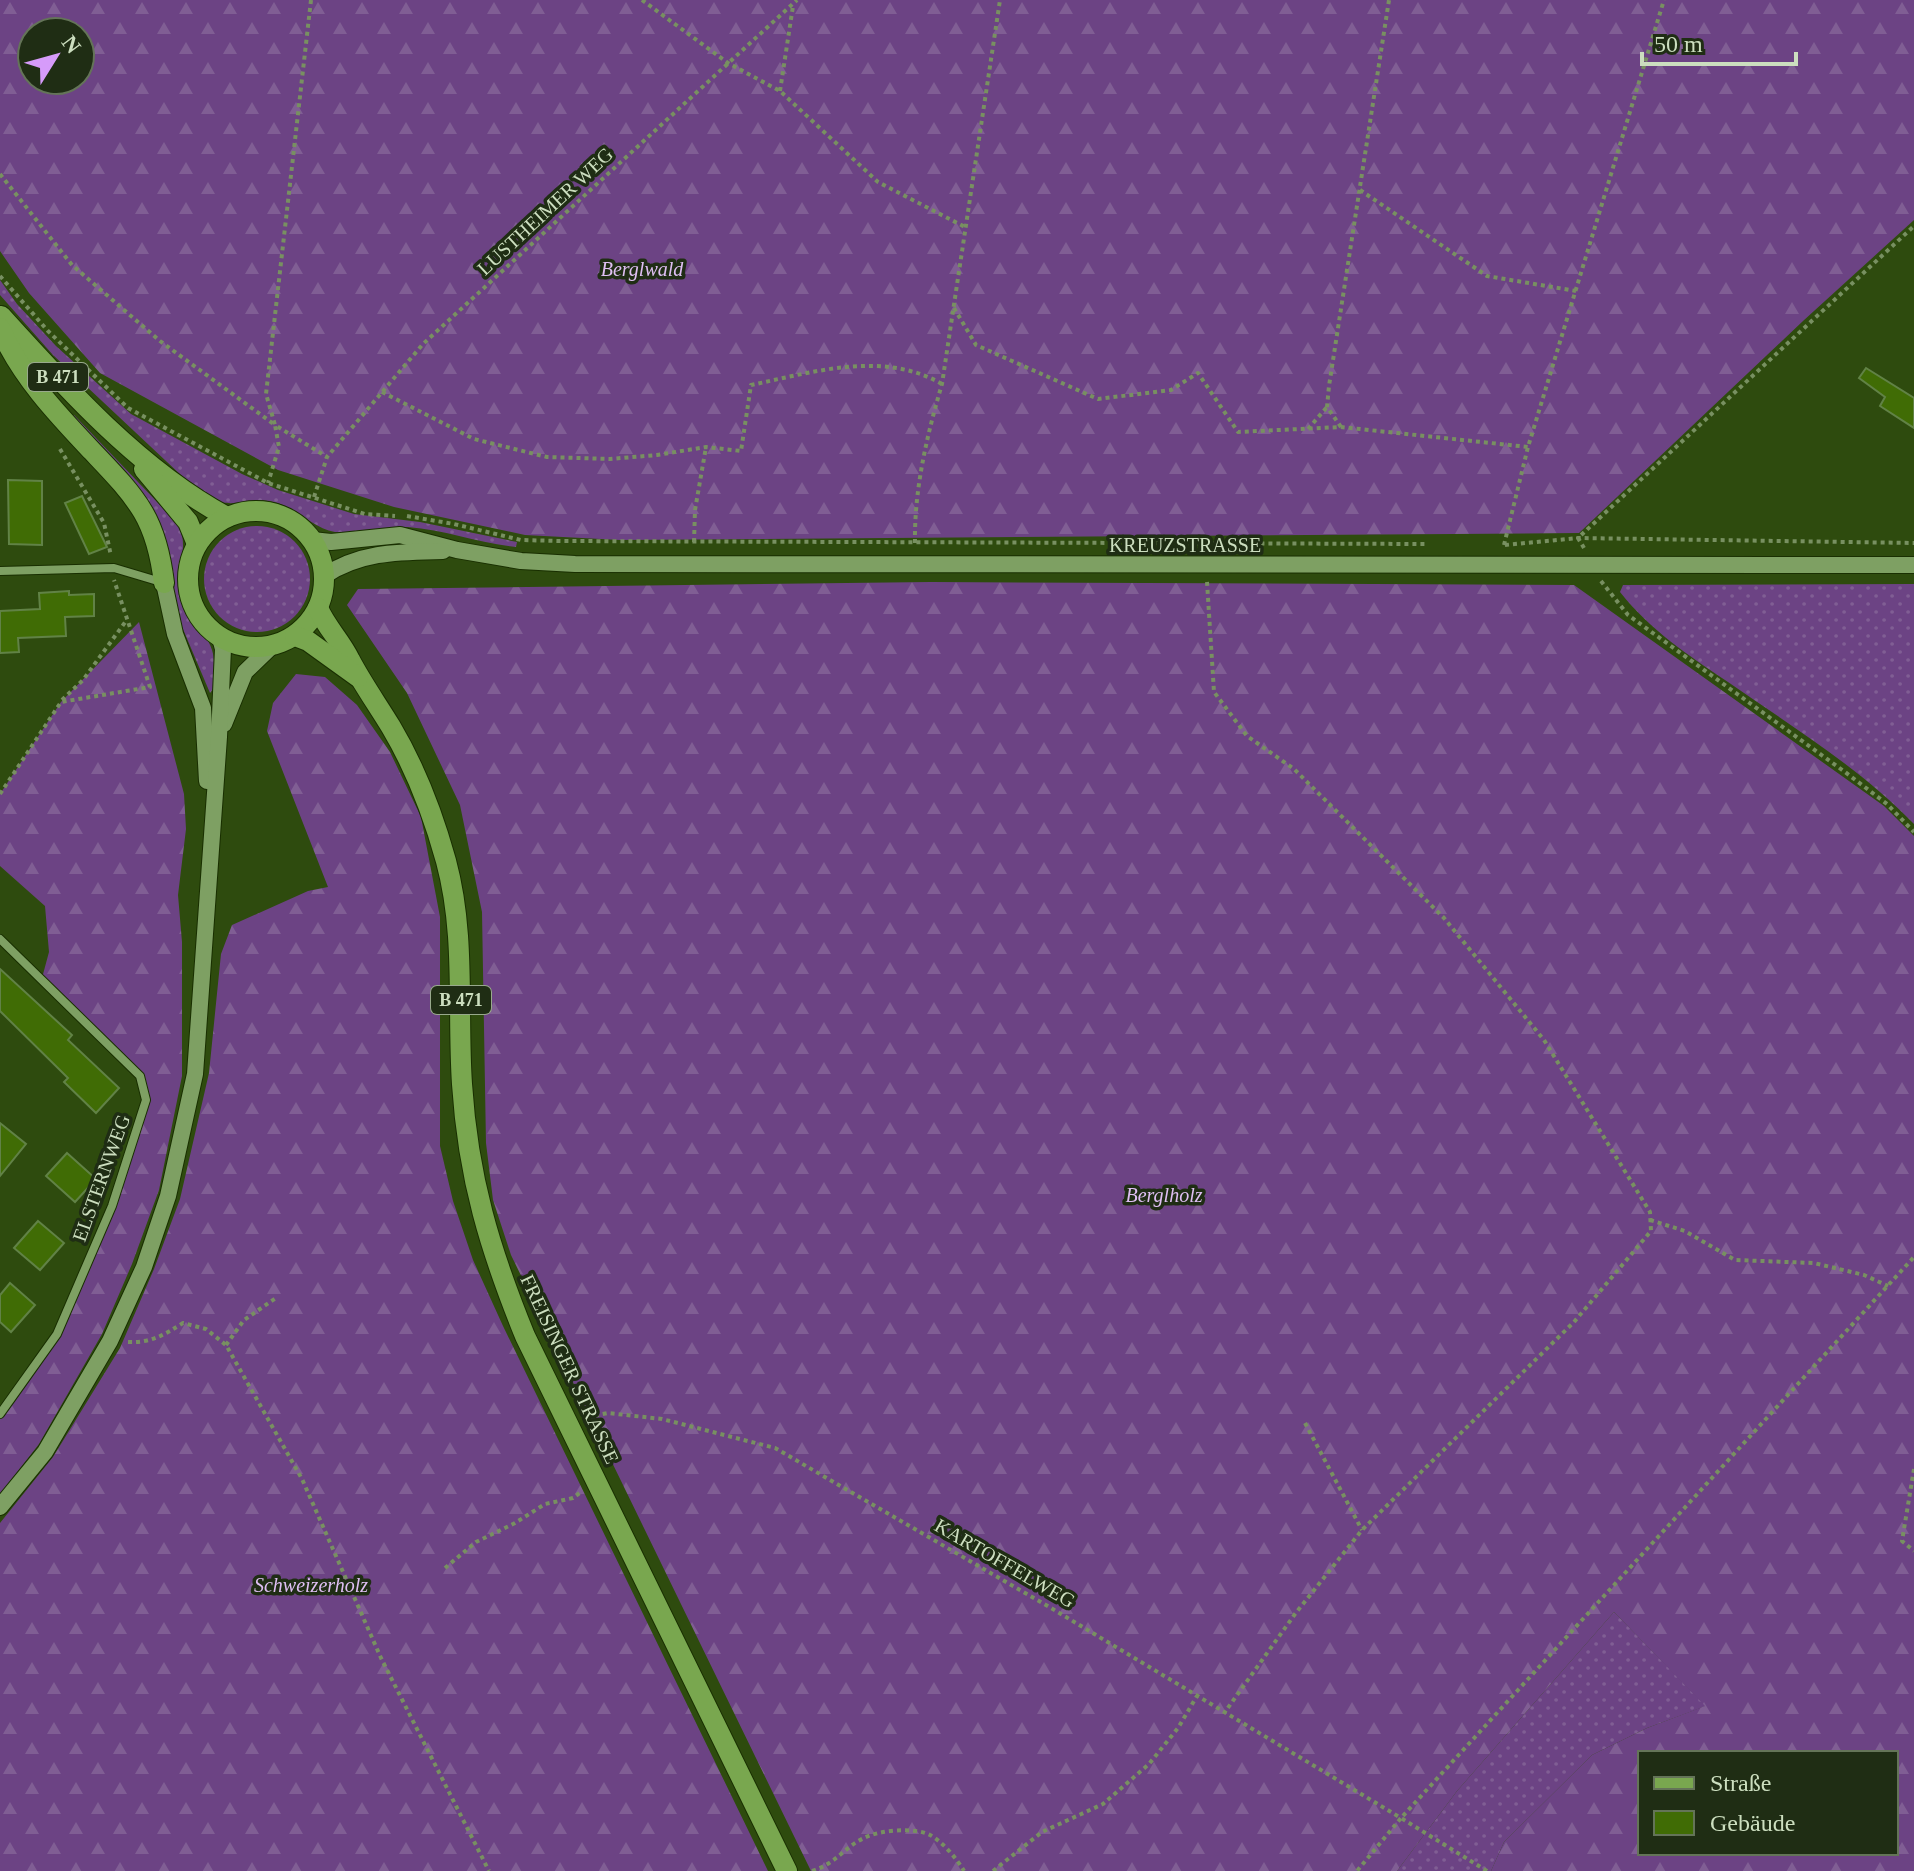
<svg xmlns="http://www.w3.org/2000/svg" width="1914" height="1871" font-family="'Times New Roman',serif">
  <defs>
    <pattern id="grass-dots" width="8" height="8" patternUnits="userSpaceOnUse" patternTransform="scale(2)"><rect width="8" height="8" fill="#6c4384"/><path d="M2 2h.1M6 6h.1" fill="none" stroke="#805e94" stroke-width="1.8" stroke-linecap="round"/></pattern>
    <pattern id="forest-firs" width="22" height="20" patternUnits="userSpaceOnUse" patternTransform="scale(2)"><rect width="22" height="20" fill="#6c4384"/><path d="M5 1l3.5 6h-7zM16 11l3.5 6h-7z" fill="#805e94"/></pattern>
  </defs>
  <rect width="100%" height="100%" fill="#2e4b0e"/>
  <g fill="url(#grass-dots)">
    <path d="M 0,280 L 17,304 L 56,346 L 131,414 L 242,474 L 278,490 L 354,514 L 420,522 L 517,542 L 516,547 C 479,543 445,530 408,527 C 384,526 358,535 335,532 C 311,528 295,505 270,501 C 254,498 236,506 221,502 C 214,500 206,495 199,492 L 53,355 L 0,295 Z"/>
    <path d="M 74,415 L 180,526 C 188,551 177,570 182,595 C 187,619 206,630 212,650 C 216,662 213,676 213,689 L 210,693 L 177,615 L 167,549 L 72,416 Z"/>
    <circle cx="257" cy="579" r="53"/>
    <path d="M 1914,584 L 1914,824 C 1860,768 1791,726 1728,682 C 1688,655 1650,630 1620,592 L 1623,585 Z"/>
    <polygon points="1614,1612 1706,1706 1647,1728 1592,1755 1504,1842 1491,1871 1397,1871 1457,1791"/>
  </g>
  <g fill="url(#forest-firs)" fill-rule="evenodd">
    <path d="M 0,0 L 1914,0 L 1914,220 L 1803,321 L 1579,533 L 620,540 L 525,535 L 394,507 L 278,470 L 100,373 L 29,293 L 0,251 ZM 80,32 L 80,80 L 32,80 L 32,32 Z"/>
    <path d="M 931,582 L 1574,585 L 1884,806 L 1914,836 L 1914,1871 L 1491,1871 L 1504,1842 L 1592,1755 L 1647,1728 L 1705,1706 L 1614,1612 L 1457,1791 L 1397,1871 L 811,1871 L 511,1255 L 493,1200 L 486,1143 L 482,912 L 460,805 L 407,693 L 347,605 L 358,589 ZM 1896,1753 L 1896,1853 L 1640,1853 L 1640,1753 Z"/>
    <polygon points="139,622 184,794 186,829 178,895 182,942 182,1076 159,1190 132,1264 102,1334 39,1444 0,1494 0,1414 57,1334 112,1206 146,1100 140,1076 42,978 49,952 45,906 0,866 0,794 61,702"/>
    <polygon points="296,674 325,677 357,705 390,752 421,817 440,917 440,1146 453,1201 473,1260 503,1326 768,1871 0,1871 0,1523 53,1457 120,1348 154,1269 180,1199 209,1073 221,954 232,925 308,891 328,887 267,731 273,703"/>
  </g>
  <g fill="#406c05" stroke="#618246" stroke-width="2">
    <polygon points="1866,368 1914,398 1914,428 1880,406 1885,397 1859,378"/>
    <polygon points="8,480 42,481 42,545 9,544"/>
    <polygon points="82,496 107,547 89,554 65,503"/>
    <polygon points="69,591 69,595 94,594 94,616 65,617 66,636 18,638 19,652 0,653 0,611 40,609 39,593"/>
    <polygon points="0,969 72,1035 68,1040 119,1088 96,1113 64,1082 68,1078 0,1011"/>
    <polygon points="0,1123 26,1144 0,1176"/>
    <polygon points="67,1153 96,1179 75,1202 46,1176"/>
    <polygon points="38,1221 64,1243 40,1270 14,1248"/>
    <polygon points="10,1283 35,1305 11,1332 0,1322 0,1295"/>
  </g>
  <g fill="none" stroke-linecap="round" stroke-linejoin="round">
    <g stroke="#192f01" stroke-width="10">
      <g id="minor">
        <polyline points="0,571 114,568 161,582"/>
        <polyline points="0,939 140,1076 146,1100 112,1206 57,1334 0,1414"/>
      </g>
    </g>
    <g stroke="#192f01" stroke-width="18">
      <g id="secondary">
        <polyline points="312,540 331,542 400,535 457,550 521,561 575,564 1914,565"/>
        <path d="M 324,576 C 361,551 401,552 443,551"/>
        <polyline points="164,583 175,634 203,708 207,781"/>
        <polyline points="224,724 245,672 272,646"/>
        <polyline points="0,1507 45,1452 110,1341 144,1267 168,1196 195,1074 219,737 223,649 220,638"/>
      </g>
    </g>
    <g stroke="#192f01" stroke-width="22">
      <g id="primary">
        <path d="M 1,316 C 66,388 141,471 227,517"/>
        <path d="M 0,328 C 20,375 57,414 92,451 C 110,470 130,490 143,512 C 156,534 161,558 164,583"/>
        <polyline points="144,469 188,522 197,544"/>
        <circle cx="256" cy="579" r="68"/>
        <path d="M 318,608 C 326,627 341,641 350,660 C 362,683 377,704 391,727 C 416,769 433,814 446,861 C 466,935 457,1009 462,1084 C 468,1178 490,1250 525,1336 L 787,1871"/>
        <polyline points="295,636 308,641 358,677"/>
      </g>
    </g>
    <g stroke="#789061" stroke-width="4" stroke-dasharray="4 4" stroke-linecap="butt">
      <polyline points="311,0 266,394 275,425 327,457"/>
      <polyline points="642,0 728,63 780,91 878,182 965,227"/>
      <polyline points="780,91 793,6"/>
      <polyline points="0,174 72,265 160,341 275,425 279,447 268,483"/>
      <polyline points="1360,190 1487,276 1576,291"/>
      <polyline points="0,276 48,331 128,408 268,483 365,514 395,516"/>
      <polyline points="954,308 976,345 1098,399 1171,390 1198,373 1238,432 1341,427 1528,447"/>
      <path d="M 382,392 L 474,439 L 547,457 L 610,459 L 657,455 L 706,447 L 741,451 L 751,385 C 814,372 883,350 942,384"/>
      <polyline points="1341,427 1327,407 1329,386 1389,0"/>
      <polyline points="1308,429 1327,407"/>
      <polyline points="60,449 104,523 111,556"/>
      <polyline points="314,497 327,457 423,344 797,0"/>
      <polyline points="407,516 454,524 521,540 559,541 1428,544"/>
      <polyline points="694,542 695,510 706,447"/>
      <path d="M 915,543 C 914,490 927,435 942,384 L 1000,0"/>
      <polyline points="1504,545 1528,447 1664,0"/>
      <polyline points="1505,545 1578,538 1914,543"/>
      <polyline points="1584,548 1578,538 1914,226"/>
      <polyline points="1601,581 1628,615 1845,772 1887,804 1914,832"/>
      <polyline points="1207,582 1214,692 1247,736 1294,769 1444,918 1544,1040 1650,1212 1651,1231 1574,1322 1362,1530 1295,1614 1225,1712"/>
      <polyline points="62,700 83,680 126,621"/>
      <polyline points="0,794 61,702 150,687 114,580"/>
      <polyline points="1650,1220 1685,1231 1735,1260 1814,1263 1864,1275 1888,1286"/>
      <path d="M 128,1342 C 151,1343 164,1335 183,1323 L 206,1329 L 226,1345 L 302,1479 L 381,1658 L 489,1871"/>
      <polyline points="226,1345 244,1320 276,1298"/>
      <polyline points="587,1417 608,1413 662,1419 775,1448 1051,1608 1401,1818 1357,1871"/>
      <polyline points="1305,1423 1362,1530"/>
      <polyline points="1914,1469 1902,1541 1914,1551"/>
      <polyline points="445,1568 476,1542 515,1523 545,1504 573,1498 581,1492"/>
      <path d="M 812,1871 C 837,1863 843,1848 864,1838 C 879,1830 915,1827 930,1835 C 943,1842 957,1859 964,1871"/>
      <polyline points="993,1871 1042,1832 1103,1804 1149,1764 1178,1728 1197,1696"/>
      <polyline points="1487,1871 1401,1818 1914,1257"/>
    </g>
    <use href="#minor" stroke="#7ea063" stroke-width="8"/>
    <use href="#secondary" stroke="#7ea063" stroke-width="16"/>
    <use href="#primary" stroke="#79a74f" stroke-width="20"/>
  </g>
  <g text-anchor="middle" stroke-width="7" stroke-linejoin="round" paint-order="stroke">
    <g fill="#1f2d14" stroke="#98a98c" stroke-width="2">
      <rect x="28" y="363" width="60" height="28" rx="6"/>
      <rect x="431" y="986" width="60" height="28" rx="6"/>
    </g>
    <g font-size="18" font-weight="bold" fill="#ccdebf">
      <text x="58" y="383">B 471</text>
      <text x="461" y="1006">B 471</text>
    </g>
    <g font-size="20" fill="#ccdebf" stroke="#1f2d14">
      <text transform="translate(545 211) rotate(-43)" y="7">LUSTHEIMER WEG</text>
      <text x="1185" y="552">KREUZSTRASSE</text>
      <text transform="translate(101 1178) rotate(-70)" y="7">ELSTERNWEG</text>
      <text transform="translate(570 1369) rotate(65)" y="7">FREISINGER STRASSE</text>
      <text transform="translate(1005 1563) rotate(30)" y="7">KARTOFFELWEG</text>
    </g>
    <g font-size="20" font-style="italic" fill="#dfbff3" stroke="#1f2d14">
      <text x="642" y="276">Berglwald</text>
      <text x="1164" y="1202">Berglholz</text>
      <text x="311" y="1592">Schweizerholz</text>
    </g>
  </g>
  <rect x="1638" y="1751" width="260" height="104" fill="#1f2d14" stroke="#647458" stroke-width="2"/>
  <rect x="1654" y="1777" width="40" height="12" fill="#79a74f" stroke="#647458" stroke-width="2"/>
  <text x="1710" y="1791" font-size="24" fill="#ccdebf">Straße</text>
  <rect x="1654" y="1811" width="40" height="24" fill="#406c05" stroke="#647458" stroke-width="2"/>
  <text x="1710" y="1831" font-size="24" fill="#ccdebf">Gebäude</text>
  <g transform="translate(56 56) rotate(53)"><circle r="38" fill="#1f2d14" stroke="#647458" stroke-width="2"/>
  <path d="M0-6L14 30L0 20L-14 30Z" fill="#d69bfa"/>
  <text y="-12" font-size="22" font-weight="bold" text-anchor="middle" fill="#ccdebf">N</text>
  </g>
  <path d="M1642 52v12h154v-12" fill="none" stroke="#ccdebf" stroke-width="4"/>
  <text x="1654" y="52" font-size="24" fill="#ccdebf" stroke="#1f2d14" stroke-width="6" paint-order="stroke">50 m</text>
</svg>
